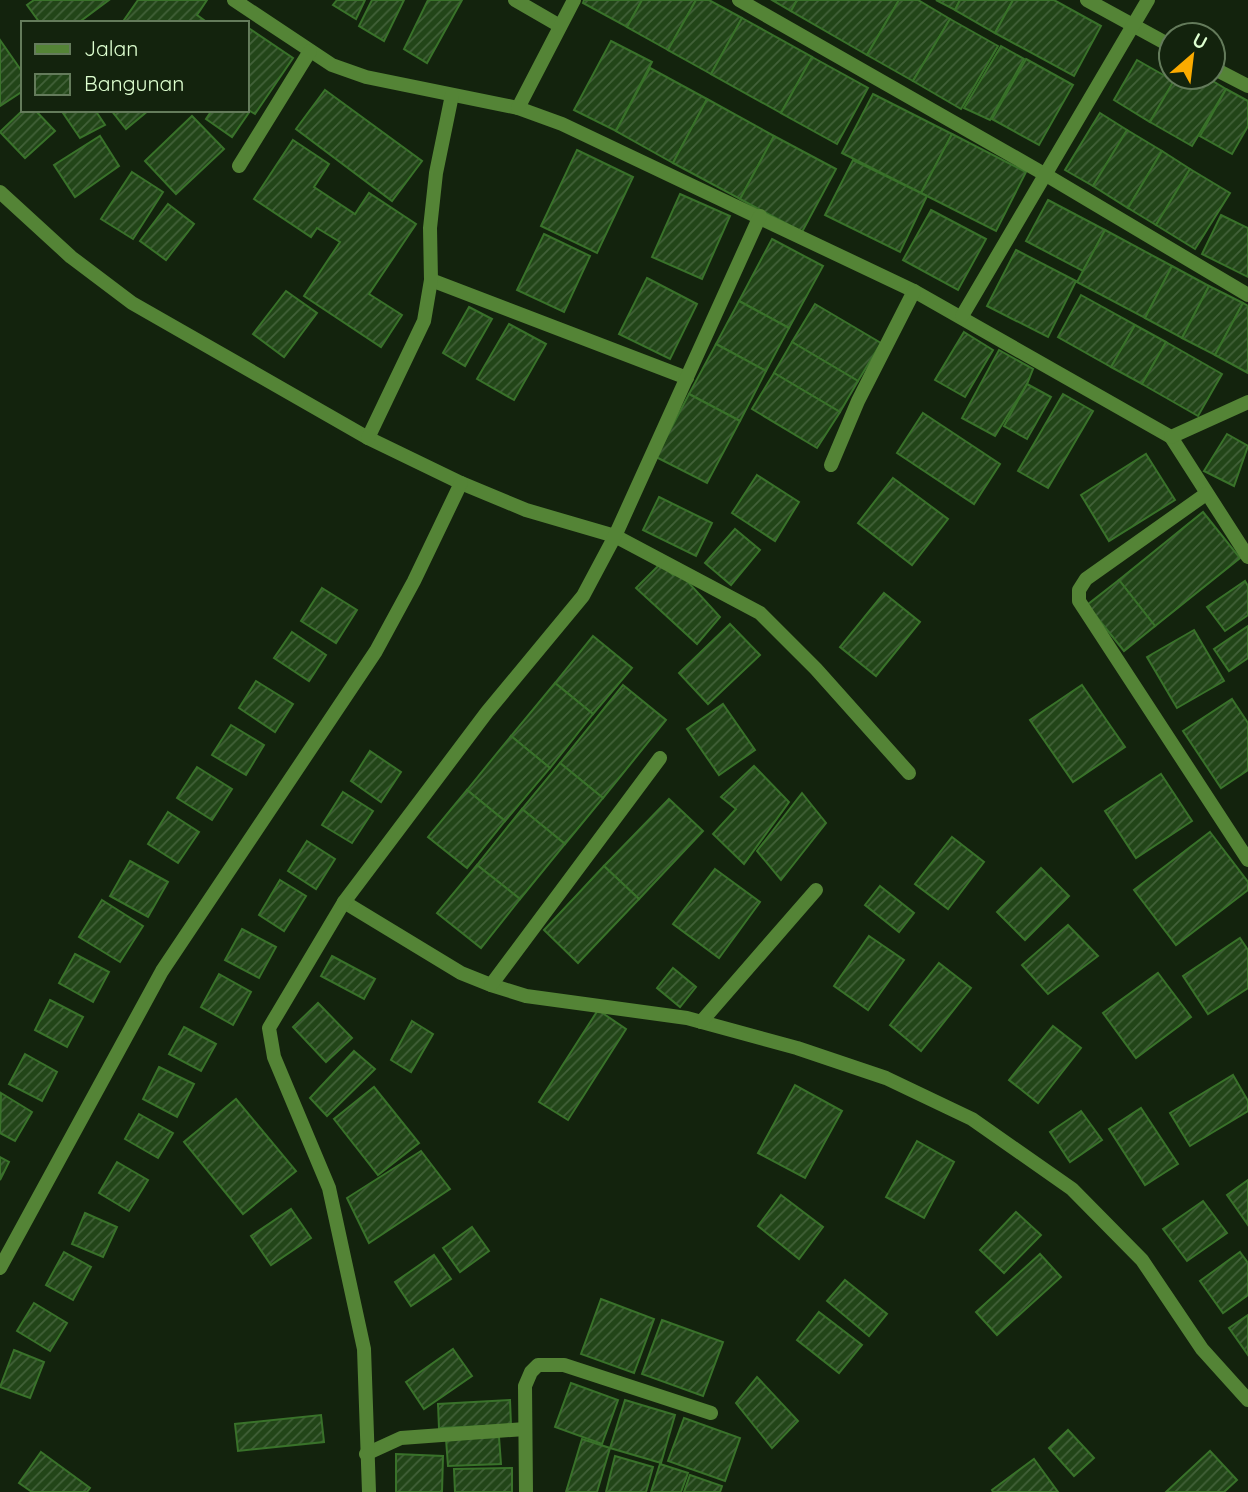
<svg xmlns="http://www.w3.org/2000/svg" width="1248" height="1492" font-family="Quicksand,sans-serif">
  <defs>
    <pattern id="building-hatch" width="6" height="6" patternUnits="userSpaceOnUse" patternTransform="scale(1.75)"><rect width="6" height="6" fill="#224518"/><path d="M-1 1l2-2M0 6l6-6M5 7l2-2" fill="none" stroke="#426139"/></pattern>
  </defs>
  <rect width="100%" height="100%" fill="#13230d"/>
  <g fill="url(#building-hatch)" stroke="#39722a" stroke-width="2">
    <polygon points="34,0 109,0 78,23 40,23 27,5"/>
    <polygon points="138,0 207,0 197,15 208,23 122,23"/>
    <polygon points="337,0 365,0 356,19 333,5"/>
    <polygon points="372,0 404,0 384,41 359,26"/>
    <polygon points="428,0 462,0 427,63 404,49"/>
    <polygon points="584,0 642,0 627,27 583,3"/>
    <polygon points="642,0 696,0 668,50 627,27"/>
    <polygon points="696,0 709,0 742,18 711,74 668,50"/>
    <polygon points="772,0 797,0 791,11"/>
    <polygon points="797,0 899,0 867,55 791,11"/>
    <polygon points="899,0 918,0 950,19 913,81 867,55"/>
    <polygon points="936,0 960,0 955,10"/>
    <polygon points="960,0 1013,0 995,33 955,10"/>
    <polygon points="1013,0 1054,0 1101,26 1074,76 995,33"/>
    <polygon points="742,18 812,57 781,113 711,74"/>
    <polygon points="950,19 998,46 961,109 913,81"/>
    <polygon points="247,27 293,58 255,114 250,111 232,137 206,119 212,110 247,110"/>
    <polygon points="0,40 23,73 23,91 0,106"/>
    <polygon points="611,41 652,62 616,131 574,110"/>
    <polygon points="1001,46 1024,59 990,120 964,108"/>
    <polygon points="812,57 868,88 837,144 781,113"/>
    <polygon points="1026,59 1073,85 1039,145 992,119"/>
    <polygon points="1137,60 1174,81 1150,122 1114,100"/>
    <polygon points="650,68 707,99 673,163 616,131"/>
    <polygon points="1176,77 1206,77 1226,89 1192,146 1150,122"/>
    <polygon points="1226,89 1248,101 1248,126 1232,154 1200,136"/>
    <polygon points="325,90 422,161 392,201 296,129"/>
    <polygon points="873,94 952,134 921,193 842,153"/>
    <polygon points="707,99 774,136 740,199 673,163"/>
    <polygon points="23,110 35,110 55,131 25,158 0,132"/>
    <polygon points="61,110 95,110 105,125 80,138"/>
    <polygon points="111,110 149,110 126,129"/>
    <polygon points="1100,113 1127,130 1093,186 1065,170"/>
    <polygon points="192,116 224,149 176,194 145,161"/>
    <polygon points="1127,130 1162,151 1128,208 1093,186"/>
    <polygon points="952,134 1026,172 996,231 921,193"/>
    <polygon points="100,136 119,166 75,197 54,165"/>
    <polygon points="774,136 836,169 802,232 740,199"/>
    <polygon points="293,140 329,164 314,187 355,214 369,193 416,224 369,294 402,315 381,347 304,296 340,242 317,228 311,237 254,199"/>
    <polygon points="577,150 633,177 597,253 541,226"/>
    <polygon points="1162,151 1190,169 1156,225 1128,208"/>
    <polygon points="853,160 927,196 900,252 825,215"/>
    <polygon points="1190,169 1230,193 1195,249 1156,225"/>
    <polygon points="132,172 163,192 133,239 101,219"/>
    <polygon points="680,194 730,216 702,279 652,257"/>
    <polygon points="1048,200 1105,230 1083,271 1026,241"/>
    <polygon points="168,204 194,224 166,260 140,241"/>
    <polygon points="931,210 986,239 958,290 903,260"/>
    <polygon points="1221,215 1248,228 1248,277 1202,254"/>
    <polygon points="1105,230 1172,266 1145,318 1077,282"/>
    <polygon points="544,234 590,256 564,312 517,290"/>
    <polygon points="772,239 823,266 789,328 739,301"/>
    <polygon points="1016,250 1076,281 1048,337 987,306"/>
    <polygon points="1172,266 1209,286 1182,338 1145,318"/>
    <polygon points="647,278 697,304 670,359 619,334"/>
    <polygon points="1209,286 1243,303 1215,355 1182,338"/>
    <polygon points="286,291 317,313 284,357 253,334"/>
    <polygon points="1081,295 1135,325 1111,367 1058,337"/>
    <polygon points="739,301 789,328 766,371 716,344"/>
    <polygon points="1243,303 1248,306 1248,373 1215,355"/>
    <polygon points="815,304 881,343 858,381 792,342"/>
    <polygon points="469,307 492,319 465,366 443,353"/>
    <polygon points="509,324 546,344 514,400 477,379"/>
    <polygon points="1135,325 1166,342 1142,384 1111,367"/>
    <polygon points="964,332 993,350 965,397 935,380"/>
    <polygon points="792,342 858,381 840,412 774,373"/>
    <polygon points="1166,342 1222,374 1198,416 1142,384"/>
    <polygon points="716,344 766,371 740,421 689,394"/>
    <polygon points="999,350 1033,369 1027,384 995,436 962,418"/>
    <polygon points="774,373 840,412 817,448 752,409"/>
    <polygon points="1027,384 1051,397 1027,439 1004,426"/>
    <polygon points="689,394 740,421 707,483 656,457"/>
    <polygon points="1063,394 1093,411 1048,488 1018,471"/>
    <polygon points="923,413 1000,464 974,504 897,453"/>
    <polygon points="1227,434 1248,446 1234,486 1204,471"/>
    <polygon points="1146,454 1175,500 1109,541 1081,495"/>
    <polygon points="757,475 799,502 775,541 732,513"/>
    <polygon points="893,478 948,519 912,565 858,523"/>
    <polygon points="659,497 712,523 696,556 643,530"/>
    <polygon points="1203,512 1240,558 1155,626 1119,580"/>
    <polygon points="735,529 760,550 731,585 705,563"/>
    <polygon points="660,564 673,575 678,571 720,617 697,644 636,588"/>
    <polygon points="1119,580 1155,626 1124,651 1087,605"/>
    <polygon points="1245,581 1248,586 1248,615 1225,631 1207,607"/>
    <polygon points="322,588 357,610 336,643 301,621"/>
    <polygon points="884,593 920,622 876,676 840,647"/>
    <polygon points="730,624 760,655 708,704 679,673"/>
    <polygon points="1248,626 1248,658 1229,671 1214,649"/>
    <polygon points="1194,630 1224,681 1177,708 1147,657"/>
    <polygon points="292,632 326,655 309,681 274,658"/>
    <polygon points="593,636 632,668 593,714 555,683"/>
    <polygon points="256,681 293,704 275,732 239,708"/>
    <polygon points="555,683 593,714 550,768 511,736"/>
    <polygon points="623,685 666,720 603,798 560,763"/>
    <polygon points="1082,685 1125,747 1073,782 1030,720"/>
    <polygon points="1232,699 1248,723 1248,770 1221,788 1183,731"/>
    <polygon points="723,704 755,750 719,775 687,729"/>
    <polygon points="231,725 264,745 246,775 212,755"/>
    <polygon points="511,736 550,768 505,821 467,790"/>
    <polygon points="370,751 401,772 381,802 351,781"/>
    <polygon points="560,763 603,798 565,844 522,809"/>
    <polygon points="754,766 789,802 744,864 713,834 736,809 721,797"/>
    <polygon points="197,767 232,789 212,820 177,798"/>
    <polygon points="1161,774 1192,821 1136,858 1105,811"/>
    <polygon points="467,790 505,821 467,868 428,837"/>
    <polygon points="343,792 373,811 352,843 322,825"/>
    <polygon points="802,793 826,823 781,880 757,851"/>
    <polygon points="669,799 703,831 639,899 604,866"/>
    <polygon points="522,809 565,844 520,899 477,865"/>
    <polygon points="168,812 199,832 178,863 148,844"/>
    <polygon points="1210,832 1248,882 1248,890 1176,945 1134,890"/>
    <polygon points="952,837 984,862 948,909 915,884"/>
    <polygon points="307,841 335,859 316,889 288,871"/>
    <polygon points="130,861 168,882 148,917 110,896"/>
    <polygon points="477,865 520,899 481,948 437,913"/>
    <polygon points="604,866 639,899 578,963 544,930"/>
    <polygon points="1041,868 1069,896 1025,940 997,912"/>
    <polygon points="715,869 760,902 719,958 673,924"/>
    <polygon points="280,880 306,896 284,931 259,915"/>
    <polygon points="880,886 914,913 899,932 865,905"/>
    <polygon points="102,900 143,926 120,962 79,937"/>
    <polygon points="1068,925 1098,956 1048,994 1022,965"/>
    <polygon points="242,929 276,947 259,978 225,960"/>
    <polygon points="869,936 904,960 868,1010 834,986"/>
    <polygon points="1240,938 1248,950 1248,988 1208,1014 1183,976"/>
    <polygon points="75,954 109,972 93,1002 59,983"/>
    <polygon points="332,956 375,979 364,999 321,976"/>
    <polygon points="939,963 971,988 921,1051 890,1025"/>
    <polygon points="673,968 696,987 680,1007 657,988"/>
    <polygon points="1158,973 1191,1017 1136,1058 1103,1013"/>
    <polygon points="219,974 251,992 233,1025 201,1007"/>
    <polygon points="50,1000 83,1017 67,1047 35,1030"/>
    <polygon points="318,1003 352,1038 326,1062 293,1027"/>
    <polygon points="598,1010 626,1029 568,1120 539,1102"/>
    <polygon points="412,1021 433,1034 411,1072 391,1060"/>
    <polygon points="1053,1026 1081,1048 1038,1103 1009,1080"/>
    <polygon points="184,1027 216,1044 201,1071 169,1054"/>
    <polygon points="354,1051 375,1069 327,1116 310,1098"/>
    <polygon points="25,1054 57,1072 42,1101 9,1084"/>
    <polygon points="159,1067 194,1084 177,1117 143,1099"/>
    <polygon points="1233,1075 1248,1101 1248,1111 1190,1146 1170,1113"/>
    <polygon points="795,1085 842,1111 805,1178 758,1153"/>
    <polygon points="374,1087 419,1143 378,1175 334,1119"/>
    <polygon points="1,1093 32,1112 15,1141 0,1133"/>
    <polygon points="236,1099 296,1171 243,1214 184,1142"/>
    <polygon points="1141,1108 1178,1164 1145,1185 1109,1129"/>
    <polygon points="1081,1111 1102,1140 1070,1162 1050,1132"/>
    <polygon points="139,1114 173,1133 158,1158 125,1139"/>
    <polygon points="917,1141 954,1162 924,1218 886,1197"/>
    <polygon points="421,1151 450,1189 369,1243 347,1198"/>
    <polygon points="0,1157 9,1162 0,1180"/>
    <polygon points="117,1162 148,1180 129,1211 99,1193"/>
    <polygon points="1248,1180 1248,1225 1227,1195"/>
    <polygon points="781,1195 823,1227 799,1259 758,1226"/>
    <polygon points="1203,1201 1227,1233 1187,1261 1163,1229"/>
    <polygon points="291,1209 311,1238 271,1265 251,1236"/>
    <polygon points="1016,1212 1041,1235 1004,1273 980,1250"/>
    <polygon points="85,1213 117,1227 103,1257 72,1244"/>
    <polygon points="472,1227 489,1251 460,1272 443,1248"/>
    <polygon points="64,1252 91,1267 73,1300 46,1285"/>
    <polygon points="1240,1252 1248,1263 1248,1295 1223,1313 1200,1281"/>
    <polygon points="1040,1254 1061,1277 997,1335 976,1312"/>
    <polygon points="434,1255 451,1279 411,1306 395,1282"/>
    <polygon points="845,1280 887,1314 869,1336 827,1301"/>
    <polygon points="601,1299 654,1319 634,1373 581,1354"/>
    <polygon points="34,1303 67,1323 50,1351 17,1331"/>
    <polygon points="819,1312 862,1345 839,1373 797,1340"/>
    <polygon points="1248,1315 1248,1355 1229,1328"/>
    <polygon points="662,1320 723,1342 703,1396 642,1374"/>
    <polygon points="453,1349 472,1376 424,1409 406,1382"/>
    <polygon points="14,1350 44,1362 30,1398 0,1387"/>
    <polygon points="757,1377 798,1421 772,1448 736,1403"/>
    <polygon points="571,1383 618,1400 602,1444 555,1427"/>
    <polygon points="510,1400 511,1425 439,1428 438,1404"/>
    <polygon points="625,1400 675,1415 661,1463 610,1448"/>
    <polygon points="321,1415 324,1442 238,1451 235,1424"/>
    <polygon points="684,1418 740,1438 725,1481 668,1461"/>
    <polygon points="1068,1430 1094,1458 1074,1476 1049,1448"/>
    <polygon points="499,1437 501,1464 448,1466 446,1439"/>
    <polygon points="582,1439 610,1448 597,1492 566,1492"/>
    <polygon points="1210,1451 1237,1480 1224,1492 1166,1492"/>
    <polygon points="41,1452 90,1488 87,1492 32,1492 19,1483"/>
    <polygon points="396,1454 443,1456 442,1492 396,1492"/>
    <polygon points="615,1456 653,1467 646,1492 606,1492"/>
    <polygon points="1034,1459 1058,1492 993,1492 992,1490"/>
    <polygon points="660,1464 688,1473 681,1492 651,1492"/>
    <polygon points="512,1468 512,1492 455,1492 454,1469"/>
    <polygon points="690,1475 722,1486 720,1492 684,1492"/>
  </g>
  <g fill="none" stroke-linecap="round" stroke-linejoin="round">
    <g stroke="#548436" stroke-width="14">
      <polyline points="234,0 332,65 366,77 518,108 562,124 914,291 1171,437 1248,557"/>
      <polyline points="515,0 560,26"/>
      <polyline points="739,0 1046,175 1248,295"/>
      <polyline points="1087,0 1171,46"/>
      <polyline points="1213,68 1248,86"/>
      <polyline points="518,108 574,0"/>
      <polyline points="239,166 310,51"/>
      <polyline points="0,192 71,257 132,303 368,438 461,483 526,510 615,536 760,613 816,669 909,773"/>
      <polyline points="431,280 687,378"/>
      <polyline points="962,316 1148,0"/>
      <polyline points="1171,437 1248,402"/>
      <polyline points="368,438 424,321 431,280 430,228 436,173 452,95"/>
      <polyline points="831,465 858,401 914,291"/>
      <polyline points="1206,494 1086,579 1079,590 1079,601 1248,860"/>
      <polyline points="344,902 461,973 491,985 526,996 687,1018 797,1048 886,1078 972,1119 1072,1189 1142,1260 1202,1349 1248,1400"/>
      <polyline points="491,985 660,758"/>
      <polyline points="701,1022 816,890"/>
      <polyline points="0,1268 162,971 376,651 414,581 461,483"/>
      <polyline points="366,1454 401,1438 525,1429"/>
      <polyline points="369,1492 364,1349 329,1188 274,1057 269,1028 344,902 487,712 583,596 615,536 760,216"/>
      <polyline points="526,1492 525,1386 531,1372 538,1365 564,1365 711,1413"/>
    </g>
  </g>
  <rect x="21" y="21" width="228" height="91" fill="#13230d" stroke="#647b5b" stroke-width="2"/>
  <rect x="35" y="44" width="35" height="10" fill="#548436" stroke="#647b5b" stroke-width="2"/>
  <text x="84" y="56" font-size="21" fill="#deffd0">Jalan</text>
  <rect x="35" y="74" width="35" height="21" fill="url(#building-hatch)" stroke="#647b5b" stroke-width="2"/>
  <text x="84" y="91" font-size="21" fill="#deffd0">Bangunan</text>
  <g transform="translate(1192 56) rotate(28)"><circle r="33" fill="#13230d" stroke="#647b5b" stroke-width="2"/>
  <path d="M0-5L12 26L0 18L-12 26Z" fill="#fbab00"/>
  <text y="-10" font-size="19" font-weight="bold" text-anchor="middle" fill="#deffd0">U</text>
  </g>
</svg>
